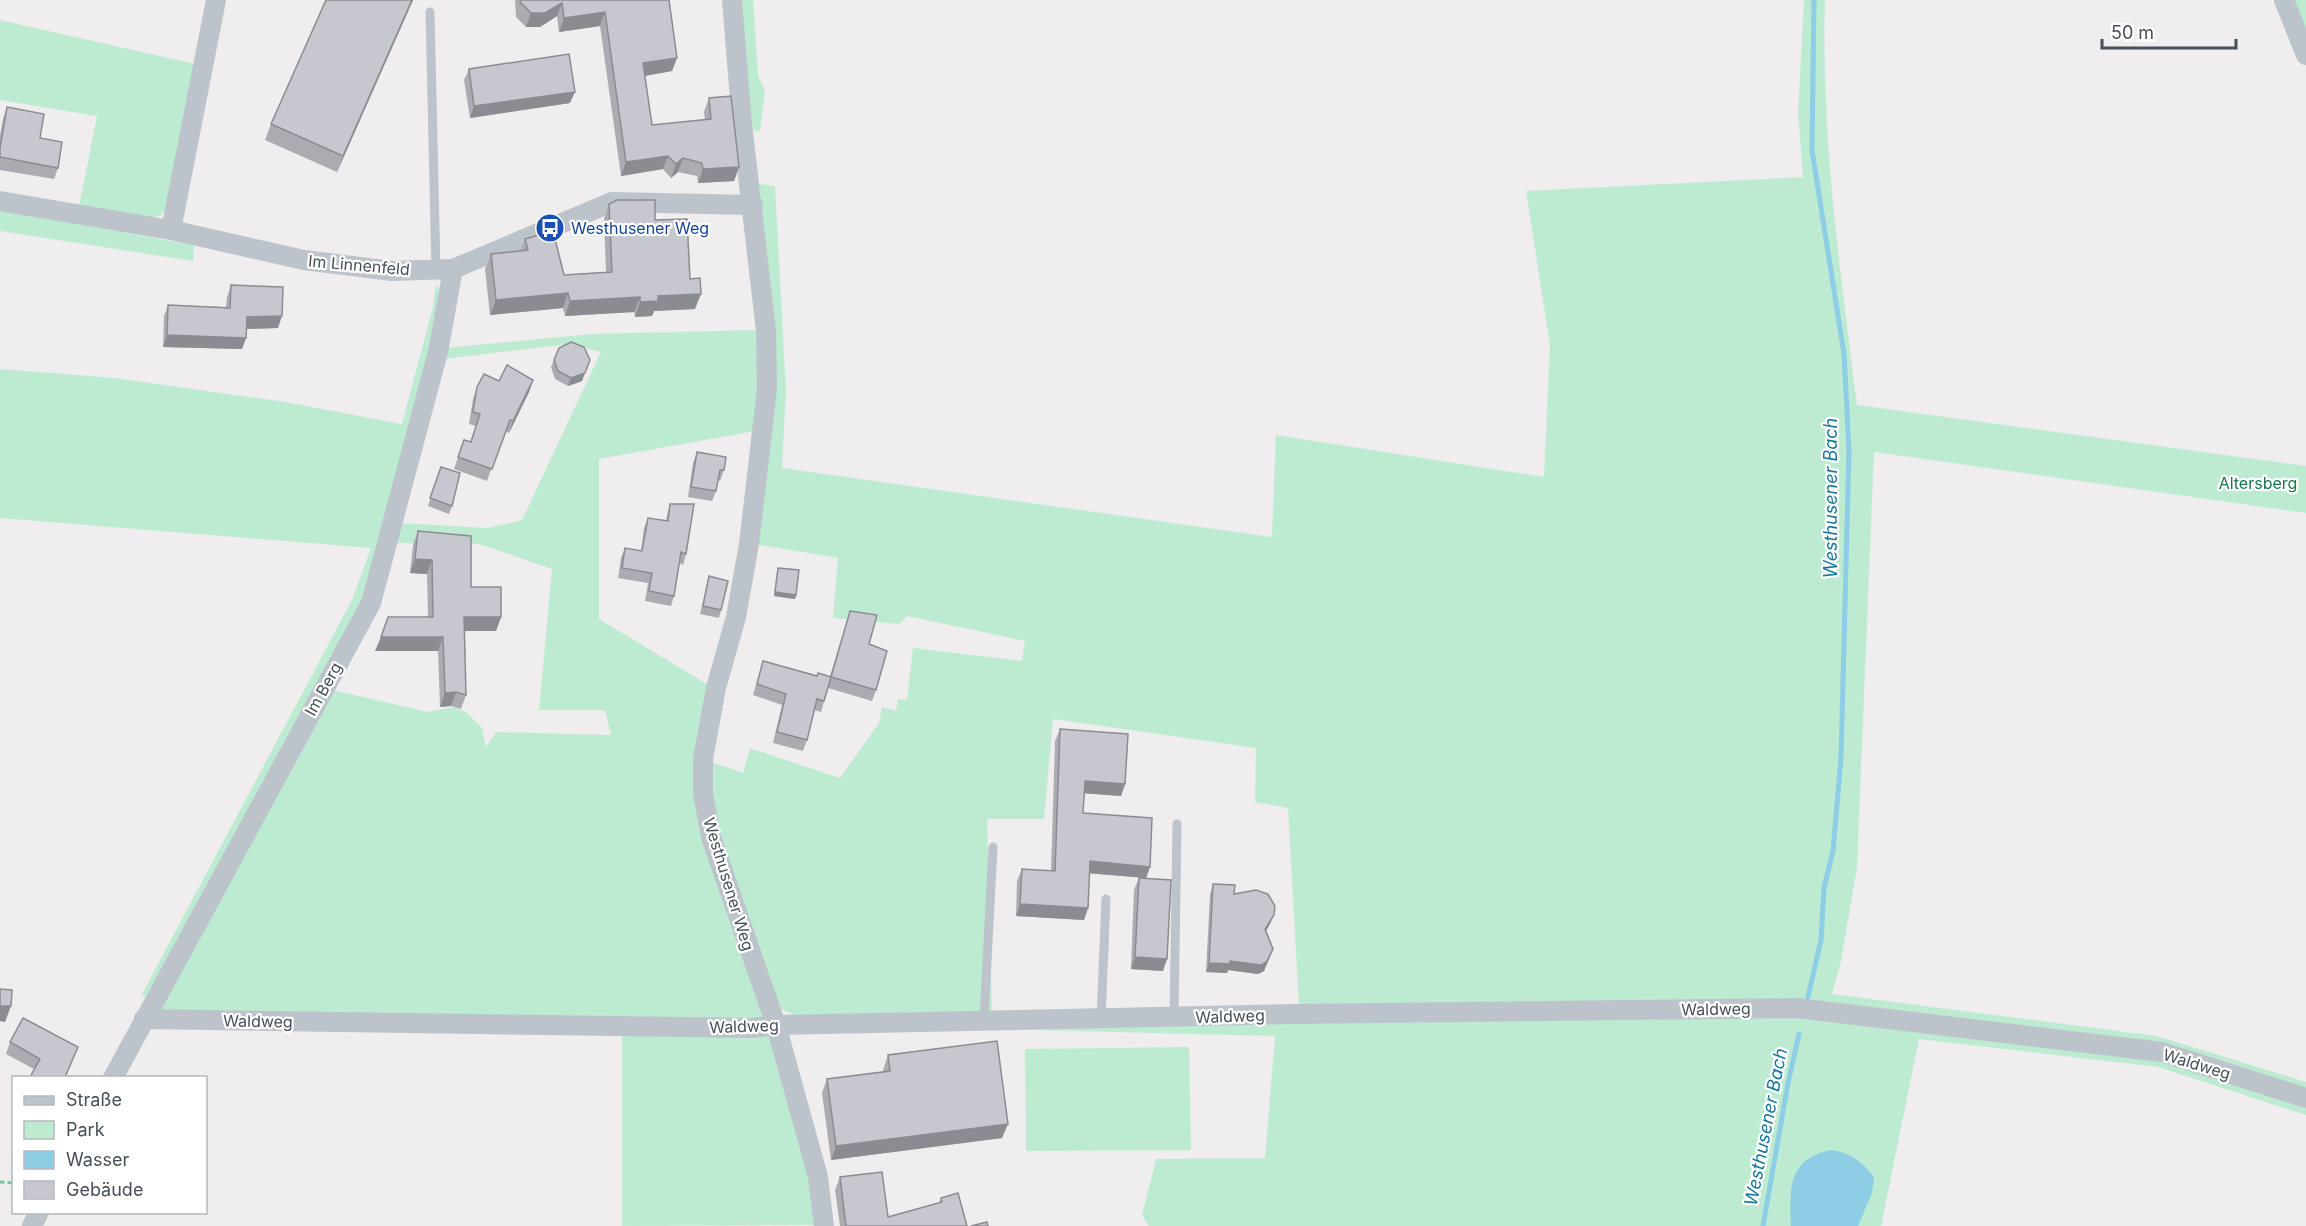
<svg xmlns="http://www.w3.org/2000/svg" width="2306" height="1226" font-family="Inter,sans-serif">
  <rect width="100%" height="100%" fill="#efeded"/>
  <g fill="#bdebd2">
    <polygon points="740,0 753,0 758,76 765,90 760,131 754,131 749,118"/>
    <path d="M 1804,0 L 1825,0 C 1821,136 1840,270 1857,405 L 2306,466 L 2306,513 L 1874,452 L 1857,867 L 1841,961 L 1832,994 L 2157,1036 L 2306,1082 L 2306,1094 L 2164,1049 L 1829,1005 L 1299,1006 L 1288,808 L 1255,802 L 1256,748 L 1053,719 L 1044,819 L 987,819 L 992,1014 L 802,1018 L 776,1007 L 717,835 L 709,761 L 743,773 L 750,748 L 840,778 L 879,723 L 882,707 L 896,711 L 898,699 L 907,700 L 913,648 L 1022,661 L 1025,641 L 907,616 L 899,624 L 833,618 L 838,558 L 754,544 L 772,329 L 759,184 L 775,186 L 786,391 L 782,468 L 1272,537 L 1276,435 L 1544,477 L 1550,345 L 1526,191 L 1803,177 L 1798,112 Z"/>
    <polygon points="2290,0 2306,0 2306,40"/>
    <polygon points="0,20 195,64 169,203 161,215 148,219 79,207 97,116 0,100"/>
    <polygon points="0,210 194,245 193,261 0,231"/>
    <polygon points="436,285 441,295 440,307 367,599 150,997 141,996 352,600 371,548 0,518 0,369 115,378 285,402 402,424 433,307"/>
    <polygon points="758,330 760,388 755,431 599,459 599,619 710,686 698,759 764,1015 762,1019 156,1015 328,689 428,712 453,707 466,712 482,728 486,747 496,732 611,735 605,710 539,710 552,569 479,544 394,543 399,523 487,528 522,520 601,352 570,344 443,359 445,348 590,334"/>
    <polygon points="1791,1013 2159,1057 2306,1103 2306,1115 2158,1067 1919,1039 1881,1226 1149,1226 1142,1215 1156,1159 1265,1158 1275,1036 997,1029"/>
    <polygon points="622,1032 770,1035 809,1170 819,1225 622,1226"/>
    <polygon points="1189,1047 1191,1150 1026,1151 1025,1049"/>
  </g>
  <path fill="#8dcde5" d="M 1831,1150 C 1851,1153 1861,1161 1874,1177 L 1872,1193 L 1858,1226 L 1791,1226 C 1790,1189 1787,1159 1831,1150 Z"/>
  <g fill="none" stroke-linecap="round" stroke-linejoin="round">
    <g stroke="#8dcde5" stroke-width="5">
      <polyline points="1808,997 1821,940 1824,888 1833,851 1841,758 1849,451 1844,354 1812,150 1814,0"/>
      <polyline points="1763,1226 1788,1083 1799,1034"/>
    </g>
    <polyline stroke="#77c7a5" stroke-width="3" stroke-dasharray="4.5 3" stroke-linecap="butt" points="0,1182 14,1183"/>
    <g stroke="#bcc3cb" stroke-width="9">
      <polyline points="430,12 436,270"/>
      <polyline points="1174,1017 1177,824"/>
      <polyline points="984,1019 993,847"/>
      <polyline points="1101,1019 1106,899"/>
    </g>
    <g stroke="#bcc3cb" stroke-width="20">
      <polyline points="732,0 742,124 766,331 767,389 749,544 736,617 716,688 703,759 703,794 711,837 776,1025 818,1177 824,1226"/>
      <polyline points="2284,0 2306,55"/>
      <polyline points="0,201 171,230 304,260 392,271 453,269 612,202 753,205"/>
      <polyline points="171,230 216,0"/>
      <polyline points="144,1019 752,1028 776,1025 1296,1014 1797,1008 2162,1052 2306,1098"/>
      <polyline points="113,1078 371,603 438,352 453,269"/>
      <polyline points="32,1226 39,1212"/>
    </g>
  </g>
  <g fill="#abacb2">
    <polygon points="326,0 413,0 337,172 265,140 271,124"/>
    <polygon points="515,0 669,0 677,58 672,71 645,76 652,125 705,120 704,112 709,98 739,167 734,181 698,183 697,176 678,172 671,178 663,169 621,176 600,26 559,32 557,16 540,27 526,27 516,17"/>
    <polygon points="469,69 570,103 470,118 464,80"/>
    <polygon points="7,107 40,138 58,168 54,179 0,170 0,136 3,119"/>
    <polygon points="609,204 655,220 690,279 695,309 654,311 652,316 635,317 634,312 565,316 563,308 490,315 485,269 491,254 520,251 525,239 564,275 606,272 604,219"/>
    <polygon points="231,285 278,328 247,329 246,338 242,349 163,347 164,316 168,305 226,307 227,297"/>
    <polygon points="559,348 582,381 568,386 555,379 551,367"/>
    <polygon points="533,380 529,392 509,433 505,431 487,481 454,469 464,440 470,442 476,426 469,424 473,399 477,387 499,381"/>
    <polygon points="697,452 724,470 720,481 718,480 716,491 712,501 688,497 693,463"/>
    <polygon points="441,467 452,506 449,514 428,506"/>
    <polygon points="670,504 686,554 683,565 679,563 674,596 671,606 645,601 648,583 618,578 621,558 625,548 641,551 644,528 648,518 666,521 667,515"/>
    <polygon points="418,531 501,617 496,631 465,631 466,695 461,709 451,706 440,707 438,651 375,651 428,617 427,574 410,573 413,545"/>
    <polygon points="778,568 796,595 795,599 774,596 777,572"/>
    <polygon points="709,576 721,610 719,618 700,614 707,584"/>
    <polygon points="850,611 869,644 876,690 872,701 828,688 821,712 814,710 807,740 803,751 773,743 782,705 753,695 763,661 817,676 830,676"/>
    <polygon points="1060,729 1125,784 1121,796 1084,793 1083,813 1150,867 1146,878 1089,873 1088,908 1084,920 1016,916 1017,881 1022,869 1051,871 1055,741"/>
    <polygon points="1139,878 1163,971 1131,969 1134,890"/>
    <polygon points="1213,884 1234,894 1270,924 1266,931 1273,949 1264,971 1258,974 1228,970 1227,973 1206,972 1210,894"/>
    <polygon points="10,1042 78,1047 65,1077 30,1077 34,1069 6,1054"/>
    <polygon points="888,1055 1002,1138 831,1160 822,1093 827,1079 883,1072 883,1070"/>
    <polygon points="840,1177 888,1217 939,1203 941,1198 967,1226 840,1226 835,1190"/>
  </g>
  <g fill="#8b8c91">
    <polygon points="412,0 413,0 337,172 343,156"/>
    <polygon points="562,3 557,16 540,27 526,27 531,13"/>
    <polygon points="605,12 600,26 559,32 564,18"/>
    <polygon points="677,58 672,71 638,77 643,63"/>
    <polygon points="575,92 570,103 470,118 474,106"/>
    <polygon points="668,156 663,169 621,176 626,162"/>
    <polygon points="683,158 678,172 671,178 676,164"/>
    <polygon points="739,167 734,181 698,183 703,169"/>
    <polygon points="568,293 563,308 490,315 496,300"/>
    <polygon points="701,294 695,309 654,311 652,316 635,317 640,302 658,296"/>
    <polygon points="640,297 634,312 565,316 570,301"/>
    <polygon points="282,316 278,328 243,329 247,317"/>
    <polygon points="167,335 246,338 242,349 163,347"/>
    <polygon points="590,360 582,381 568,386 571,378"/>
    <polygon points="533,380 529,392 509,433 513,421"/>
    <polygon points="415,559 432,560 427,574 410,573"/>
    <polygon points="775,592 796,595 795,599 774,596"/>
    <polygon points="464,617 501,617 496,631 459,631"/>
    <polygon points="381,637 443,637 438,651 375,651"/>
    <polygon points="456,692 451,706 440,707 445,693"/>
    <polygon points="1085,781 1125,784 1121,796 1080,793"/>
    <polygon points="1090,861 1150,867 1146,878 1085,873"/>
    <polygon points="1020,904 1088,908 1084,920 1016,916"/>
    <polygon points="1274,915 1270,924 1261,939 1265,929"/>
    <polygon points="1273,949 1264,971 1258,974 1228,970 1227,973 1206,972 1209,963 1230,961"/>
    <polygon points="1135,957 1167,959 1163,971 1131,969"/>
    <polygon points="0,1006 11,1006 5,1022 0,1021"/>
    <polygon points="1008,1124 1002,1138 831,1160 836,1146"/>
  </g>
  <g fill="#c7c8cf" stroke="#8b8c91" stroke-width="1.5">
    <polygon points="326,0 412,0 343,156 271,124"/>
    <polygon points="520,0 669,0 677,58 643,63 652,125 711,119 709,98 731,96 739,167 703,169 702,163 683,158 676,164 668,156 626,162 605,12 564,18 562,3 545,13 531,13 521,3"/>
    <polygon points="569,54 575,92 474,106 469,69"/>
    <polygon points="7,107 44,114 40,138 62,142 58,168 0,157 0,148"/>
    <polygon points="617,200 655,200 655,220 687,219 690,279 700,278 701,294 658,296 658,301 640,302 640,297 570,301 568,293 496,300 491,254 528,250 525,239 553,231 564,275 612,272 609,204"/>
    <polygon points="231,285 283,287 282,316 247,317 246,338 167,335 168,305 230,308"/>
    <polygon points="571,342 584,347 590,360 585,373 571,378 558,371 554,360 559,348"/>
    <polygon points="507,365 533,380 513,421 510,420 492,469 458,457 464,440 471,442 480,414 473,412 477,387 484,374 499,381"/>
    <polygon points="697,452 726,457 724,470 720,470 716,491 691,487"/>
    <polygon points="441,467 460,473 452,506 430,498"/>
    <polygon points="670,504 694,504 686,554 681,552 674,596 649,591 652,573 622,568 625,548 642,551 648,518 668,521"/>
    <polygon points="418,531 471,536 471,587 501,587 501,617 464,617 466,695 456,692 445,693 443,637 381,637 388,617 433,617 432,560 415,559"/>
    <polygon points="778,568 799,570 796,595 775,592"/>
    <polygon points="709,576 728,581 721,610 703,606"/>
    <polygon points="850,611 877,615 869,644 887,651 876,690 831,677 824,701 817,699 807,740 777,732 786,694 757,684 763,661 817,676 818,673 831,677"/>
    <polygon points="1060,729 1128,734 1125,784 1085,781 1083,813 1152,818 1150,867 1090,861 1088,908 1020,904 1022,869 1055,871"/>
    <polygon points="1139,878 1171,880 1167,959 1135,957"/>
    <polygon points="1213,884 1235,885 1234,894 1256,890 1268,894 1275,906 1274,915 1265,929 1273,949 1267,961 1261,965 1230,961 1230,964 1209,963"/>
    <polygon points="0,989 12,990 11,1006 0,1006"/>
    <polygon points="23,1018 78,1047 65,1077 30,1077 40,1059 10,1042"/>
    <polygon points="997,1041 1008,1124 836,1146 827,1079 890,1071 888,1055"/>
    <polygon points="882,1172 888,1217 942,1202 941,1198 958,1193 967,1226 846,1226 840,1177"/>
    <polygon points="987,1222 988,1226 971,1226"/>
  </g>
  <defs>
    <g id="bus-disc" transform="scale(1.5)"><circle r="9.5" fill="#1a4fb4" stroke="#fff"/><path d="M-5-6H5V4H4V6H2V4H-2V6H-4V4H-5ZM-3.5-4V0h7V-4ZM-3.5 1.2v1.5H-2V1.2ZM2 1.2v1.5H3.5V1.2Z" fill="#fff"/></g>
  </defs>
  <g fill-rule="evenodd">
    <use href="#bus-disc" x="550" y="228"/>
  </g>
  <g text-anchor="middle" stroke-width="4.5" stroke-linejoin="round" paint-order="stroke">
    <g font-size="16" fill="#164399" stroke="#fff" text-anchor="start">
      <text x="571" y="234">Westhusener Weg</text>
    </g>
    <g font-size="16" fill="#464f59" stroke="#fff">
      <text transform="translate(359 265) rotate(5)" y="6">Im Linnenfeld</text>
      <text transform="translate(323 689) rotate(-61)" y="6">Im Berg</text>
      <text transform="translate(729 884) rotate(73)" y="6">Westhusener Weg</text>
      <text transform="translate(1716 1009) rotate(-1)" y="6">Waldweg</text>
      <text transform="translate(1230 1016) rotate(-2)" y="6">Waldweg</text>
      <text transform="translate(258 1021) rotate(1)" y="6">Waldweg</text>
      <text transform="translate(744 1026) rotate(-2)" y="6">Waldweg</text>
      <text transform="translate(2197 1064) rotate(17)" y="6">Waldweg</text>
    </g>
    <g font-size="16" fill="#1c754f" stroke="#fff">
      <text x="2258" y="489">Altersberg</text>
    </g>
    <g font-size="18" font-style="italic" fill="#15779d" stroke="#fff">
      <text transform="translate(1831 498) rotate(-90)" y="6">Westhusener Bach</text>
      <text transform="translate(1766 1127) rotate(-79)" y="6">Westhusener Bach</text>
    </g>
  </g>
  <rect x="12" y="1076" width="195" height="138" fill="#ffffff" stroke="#b5b9bd" stroke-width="1.5"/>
  <rect x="24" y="1096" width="30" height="9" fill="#bcc3cb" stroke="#b5b9bd" stroke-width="1.5"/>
  <text x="66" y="1106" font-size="18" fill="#464f59">Straße</text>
  <rect x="24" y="1121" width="30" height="18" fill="#bdebd2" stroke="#b5b9bd" stroke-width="1.5"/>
  <text x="66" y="1136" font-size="18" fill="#464f59">Park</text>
  <rect x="24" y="1151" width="30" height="18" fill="#8dcde5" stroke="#b5b9bd" stroke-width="1.5"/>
  <text x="66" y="1166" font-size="18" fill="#464f59">Wasser</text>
  <rect x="24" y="1181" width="30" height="18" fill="#c7c8cf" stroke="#b5b9bd" stroke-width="1.5"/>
  <text x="66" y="1196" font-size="18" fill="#464f59">Gebäude</text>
  <path d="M2102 39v9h134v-9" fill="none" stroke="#464f59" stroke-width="3"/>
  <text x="2111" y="39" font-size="18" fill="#464f59" stroke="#ffffff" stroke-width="4.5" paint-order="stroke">50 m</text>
</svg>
